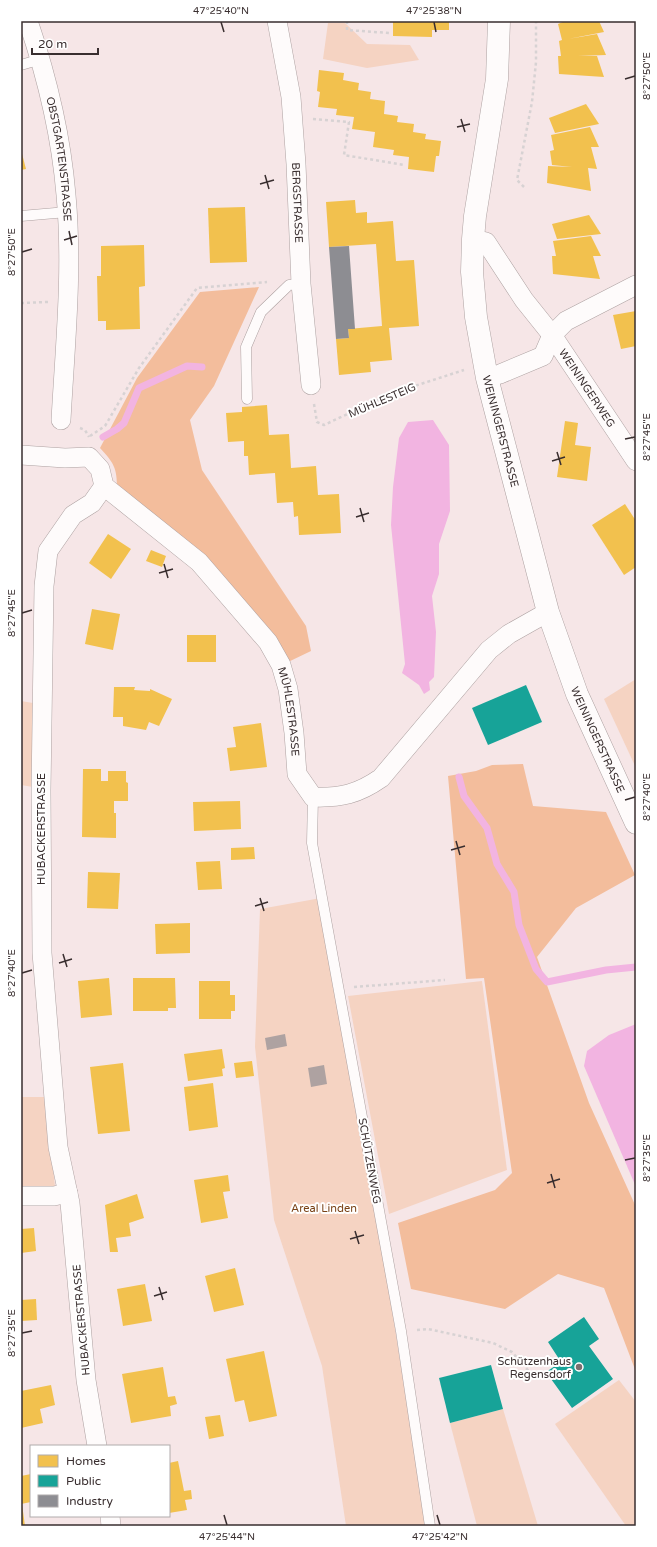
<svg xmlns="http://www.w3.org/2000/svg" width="657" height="1547" font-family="'Varela Round',sans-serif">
  <rect width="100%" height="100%" fill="#f6e6e7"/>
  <g fill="#f5d3c2">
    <polygon points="328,23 345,23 367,44 410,45 419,60 367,68 323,59"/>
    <polygon points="636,679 636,768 604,699"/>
    <polygon points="21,701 33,703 33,787 21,785"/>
    <polygon points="321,898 378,1220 426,1526 346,1526 322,1366 274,1220 255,1047 260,909"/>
    <polygon points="482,981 507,1170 389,1214 348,996"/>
    <polygon points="21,1097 46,1097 55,1187 21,1188"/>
    <polygon points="619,1380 636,1402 636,1526 626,1526 555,1424"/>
    <polygon points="503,1409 538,1526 477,1526 450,1423"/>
  </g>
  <g fill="#f3bd9c">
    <path d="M 259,287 L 214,386 L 190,420 L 202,470 L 306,626 L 311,651 L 286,663 L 117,488 C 117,468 114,463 100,448 L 137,378 L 200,292 Z"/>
    <polygon points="523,764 533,806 606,812 635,875 576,908 537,957 589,1103 636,1207 636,1372 604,1288 558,1274 505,1309 411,1289 398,1223 495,1190 512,1173 484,978 466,979 448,776 476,771 492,765"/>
  </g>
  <g fill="#f2b4e1">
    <polygon points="433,420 449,445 450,511 439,544 439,574 432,596 436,632 434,677 429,682 430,690 424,694 419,685 402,673 405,664 391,525 393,487 399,438 408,422"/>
    <polygon points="636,1024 636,1187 584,1066 587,1051 609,1035"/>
  </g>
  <g fill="#f2c14e">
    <polygon points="393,21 449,21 449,30 432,30 432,37 393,36"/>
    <polygon points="565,21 599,21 604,32 568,39 597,34 606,55 578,56 597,56 604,77 559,74 558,56 561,56 559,41 562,40 558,24"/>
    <polygon points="319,70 344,73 343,80 359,83 358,90 371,92 370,99 385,101 384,114 398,116 397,122 414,124 413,132 426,134 425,139 441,141 439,156 436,156 434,172 408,169 409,157 393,155 394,150 373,147 375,132 352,129 354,117 336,115 337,109 318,107 320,92 317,91"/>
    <polygon points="586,104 599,124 555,133 549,118"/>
    <polygon points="590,127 599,147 591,147 597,169 588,168 591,191 547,183 548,166 572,167 552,165 550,151 554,150 551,135"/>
    <polygon points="21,150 26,169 21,170"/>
    <polygon points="355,200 356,213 367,212 367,223 393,221 396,261 414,260 419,326 389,328 392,360 370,362 371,372 339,375 336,339 349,338 348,329 382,326 376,244 329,247 326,202"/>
    <polygon points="245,207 247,262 210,263 208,208"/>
    <polygon points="589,215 601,234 557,239 552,224"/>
    <polygon points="591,236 601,256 560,256 593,256 600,279 553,274 552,256 556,256 553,241"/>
    <polygon points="144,245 145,286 139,287 140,329 106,330 106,321 98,321 97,276 101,276 101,246"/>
    <polygon points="636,311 636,346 621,349 613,315"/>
    <polygon points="267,405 269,435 289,434 291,468 316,466 318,495 339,494 341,533 299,535 298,516 294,517 293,502 277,503 275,473 249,475 248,456 244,456 244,441 228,442 226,413 242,412 242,407"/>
    <polygon points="565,421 578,423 575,445 591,447 587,481 557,477"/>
    <polygon points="625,504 636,521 636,567 624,575 592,525"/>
    <polygon points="108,534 131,549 111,579 89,563"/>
    <polygon points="151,550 166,556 162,567 146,561"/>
    <polygon points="92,609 120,614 113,650 85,644"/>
    <rect x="187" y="635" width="29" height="27"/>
    <polygon points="114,687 135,687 134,690 150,691 150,689 172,699 159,726 149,722 146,730 123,726 123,717 113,717"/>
    <polygon points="261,723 267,767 230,771 227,748 236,747 233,727"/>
    <polygon points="83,769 101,769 101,781 108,781 108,771 126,771 126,782 128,783 128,801 114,801 114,813 116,813 116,838 82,837"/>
    <polygon points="240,801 241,829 194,831 193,802"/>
    <polygon points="254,847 255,859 231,860 231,848"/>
    <polygon points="220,861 222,889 198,890 196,862"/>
    <polygon points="88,872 120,873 118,909 87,908"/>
    <polygon points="190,923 190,953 156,954 155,924"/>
    <polygon points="109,978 112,1015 81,1018 78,981"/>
    <polygon points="133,978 175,978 176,1008 168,1008 168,1011 133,1011"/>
    <polygon points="199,981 230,981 230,995 235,995 235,1011 231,1011 231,1019 199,1019"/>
    <polygon points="222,1049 225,1068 222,1069 223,1076 188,1081 184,1054"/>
    <polygon points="252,1061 254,1076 236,1078 234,1063"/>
    <polygon points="123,1063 130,1131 98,1134 90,1067"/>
    <polygon points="213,1083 218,1127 189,1131 184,1087"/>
    <polygon points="228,1175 230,1191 223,1192 228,1218 201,1223 194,1180"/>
    <polygon points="137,1194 144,1218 129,1223 131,1236 116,1238 118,1252 110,1252 105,1205"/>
    <polygon points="34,1228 36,1251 21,1253 21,1229"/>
    <polygon points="235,1268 244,1305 214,1312 205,1276"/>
    <polygon points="145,1284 152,1321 123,1326 117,1289"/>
    <polygon points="36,1299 37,1320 21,1321 21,1300"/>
    <polygon points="264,1351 277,1416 249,1422 244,1400 235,1402 226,1359"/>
    <polygon points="163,1367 168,1397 175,1396 177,1404 170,1406 171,1416 131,1423 122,1374"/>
    <polygon points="51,1385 55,1405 40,1409 43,1423 21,1428 21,1391"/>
    <polygon points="220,1415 224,1436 209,1439 205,1417"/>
    <polygon points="178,1461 184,1491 191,1490 192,1499 185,1500 187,1510 169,1513 169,1463"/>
    <polygon points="31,1474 31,1502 21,1504 21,1476"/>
    <polygon points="21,1504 22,1504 25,1526 21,1526"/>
  </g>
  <g fill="#17a398">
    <polygon points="526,685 542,722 488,745 472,708"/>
    <polygon points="584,1317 599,1339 589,1346 613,1379 572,1408 546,1372 561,1362 548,1342"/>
    <polygon points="491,1365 503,1409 450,1423 439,1378"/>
  </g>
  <polygon fill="#8d8d92" points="349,246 355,329 348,329 349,338 336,339 329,247"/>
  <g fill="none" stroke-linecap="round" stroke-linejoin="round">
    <g stroke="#f2b4e1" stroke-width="7">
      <polyline points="103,437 117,429 124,423 139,388 187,366 202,367"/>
      <polyline points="459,777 464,796 487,828 497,864 514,892 519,925 536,969 547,982 606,970 636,967"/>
    </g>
  </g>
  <g fill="#aea2a1">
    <polygon points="285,1034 287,1046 267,1050 265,1038"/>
    <polygon points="324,1065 327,1084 311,1087 308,1068"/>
  </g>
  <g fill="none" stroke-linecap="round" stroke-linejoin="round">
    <g stroke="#ada1a1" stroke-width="11">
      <g id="lane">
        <polyline points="21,65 41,59"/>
        <polyline points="21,216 67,212"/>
        <polyline points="247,399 246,347 261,312 289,285 301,284"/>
        <polyline points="313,797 312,843 401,1331 430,1526"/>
      </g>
    </g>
    <g stroke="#ada1a1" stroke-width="20">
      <g id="street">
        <path id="s1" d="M 28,21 C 48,80 61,134 66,195 C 73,270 65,346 61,420"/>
        <path id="s2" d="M 277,21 L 291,97 L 296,164 L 301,284 L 311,385"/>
        <path id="s3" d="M 473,239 L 486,242 L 524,300 L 552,335 L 636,461"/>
        <polyline points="487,378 500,374 543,356 552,335 566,321 636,285"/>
        <path id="s4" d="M 21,455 L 65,458 L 89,457 L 100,469 L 104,486 L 199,562 L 268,642 L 281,665 L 288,689 L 294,733 L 297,774 L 313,797 C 341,798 358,794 381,778 L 489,650 L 509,634 L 548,612"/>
        <polyline points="21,1196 54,1196 68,1193"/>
        <polyline points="97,1446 86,1380 70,1203 58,1147 42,953 41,791 44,586 48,551 73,515 92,503 104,486"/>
        <polyline points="110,1516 111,1526"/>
      </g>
    </g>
    <g stroke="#ada1a1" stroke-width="23">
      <g id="secondary">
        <path id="s5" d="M 499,21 L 497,79 L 475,216 L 473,239 L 472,272 L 476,317 L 487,378 L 548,612 L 577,694 L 636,823"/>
      </g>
    </g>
    <g stroke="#d7d2d3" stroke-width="2.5" stroke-dasharray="3 3" stroke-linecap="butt">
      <polyline points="347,21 347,30 389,33"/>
      <polyline points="313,119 349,122 344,155 404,165"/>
      <polyline points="524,187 517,180 532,102 536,62 536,22 537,21"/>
      <polyline points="21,303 48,302"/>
      <polyline points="314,404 317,422 324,425 393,393 464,370"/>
      <polyline points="80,428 85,430 89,437"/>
      <polyline points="90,436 105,426 139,368 197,288 267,282"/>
      <polyline points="354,987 445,980"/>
      <polyline points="417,1330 428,1329 493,1343 512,1352 533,1376"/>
    </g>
    <use href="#lane" stroke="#fefbfb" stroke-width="10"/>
    <use href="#street" stroke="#fefbfb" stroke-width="19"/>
    <use href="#secondary" stroke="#fefbfb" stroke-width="22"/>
  </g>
  <path fill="none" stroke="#392e2f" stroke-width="1.5" d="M 221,22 L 224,32M 434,22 L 436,32M 625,79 L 635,76M 461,119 L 465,132M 457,127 L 470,124M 265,175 L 269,189M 260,184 L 274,180M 69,231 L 72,245M 64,240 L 77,236M 22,252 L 32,249M 625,439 L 635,437M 557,452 L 561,465M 552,461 L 565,457M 360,508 L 364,522M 356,517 L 369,513M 164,564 L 168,578M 159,573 L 173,569M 22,613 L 32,610M 625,800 L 635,797M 456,841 L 460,855M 451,850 L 465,846M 260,898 L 264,911M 255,906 L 268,902M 63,954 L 67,967M 59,963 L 72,959M 22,973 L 32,970M 625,1160 L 635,1158M 551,1174 L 555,1188M 547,1183 L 560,1179M 355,1231 L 359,1244M 350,1239 L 364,1235M 159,1287 L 163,1300M 154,1296 L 167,1292M 22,1333 L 32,1331M 224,1515 L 227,1525M 437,1515 L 440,1525"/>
  <circle fill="#7b6e6f" stroke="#fff" stroke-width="1.5" cx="579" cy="1367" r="4"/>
  <g text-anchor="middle" stroke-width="4" stroke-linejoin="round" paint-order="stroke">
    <g font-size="11" fill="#392e2f" stroke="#fff">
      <text dy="4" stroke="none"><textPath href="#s1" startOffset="142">OBSTGARTENSTRASSE</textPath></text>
      <text dy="4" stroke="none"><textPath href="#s2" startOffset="183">BERGSTRASSE</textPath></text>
      <text dy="4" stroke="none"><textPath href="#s3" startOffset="191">WEININGERWEG</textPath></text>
      <text transform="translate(382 400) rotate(-23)" y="4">MÜHLESTEIG</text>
      <text dy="4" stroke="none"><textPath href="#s5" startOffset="415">WEININGERSTRASSE</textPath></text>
      <text dy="4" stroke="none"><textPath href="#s4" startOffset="403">MÜHLESTRASSE</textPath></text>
      <text dy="4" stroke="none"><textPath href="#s5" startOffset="739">WEININGERSTRASSE</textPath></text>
      <text transform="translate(41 829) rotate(-90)" y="4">HUBACKERSTRASSE</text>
      <text transform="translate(370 1161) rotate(80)" y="4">SCHÜTZENWEG</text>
      <text transform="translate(81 1320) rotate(-95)" y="4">HUBACKERSTRASSE</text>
    </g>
    <g font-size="11" fill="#794216" stroke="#fff">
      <text x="324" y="1212">Areal Linden</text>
    </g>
    <g font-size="11" fill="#392e2f" stroke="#fff" text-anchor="end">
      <text x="571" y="1365">Schützenhaus<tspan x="571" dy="13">Regensdorf</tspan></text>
    </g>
  </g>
  <rect width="657" height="1547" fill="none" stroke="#ffffff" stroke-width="44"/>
  <rect x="30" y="1445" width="140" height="72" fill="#ffffff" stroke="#b0abac"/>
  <rect x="38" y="1455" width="20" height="12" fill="#f2c14e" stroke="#b0abac"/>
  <text x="66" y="1465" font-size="12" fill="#392e2f">Homes</text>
  <rect x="38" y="1475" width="20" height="12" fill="#17a398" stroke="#b0abac"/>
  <text x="66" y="1485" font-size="12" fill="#392e2f">Public</text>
  <rect x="38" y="1495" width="20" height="12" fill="#8d8d92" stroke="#b0abac"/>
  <text x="66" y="1505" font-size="12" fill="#392e2f">Industry</text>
  <path d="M32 48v6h66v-6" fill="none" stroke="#392e2f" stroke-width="2"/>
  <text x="38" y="48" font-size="12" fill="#392e2f" stroke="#ffffff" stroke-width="3" paint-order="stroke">20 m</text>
  <rect x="22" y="22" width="613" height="1503" fill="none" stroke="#392e2f" stroke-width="1.5"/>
  <g font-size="10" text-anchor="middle" fill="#392e2f">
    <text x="221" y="14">47°25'40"N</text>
    <text x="434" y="14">47°25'38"N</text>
    <text transform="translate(646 76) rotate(-90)" y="4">8°27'50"E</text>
    <text transform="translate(11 252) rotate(-90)" y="4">8°27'50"E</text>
    <text transform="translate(646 437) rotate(-90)" y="4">8°27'45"E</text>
    <text transform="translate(11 613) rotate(-90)" y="4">8°27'45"E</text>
    <text transform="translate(646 797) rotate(-90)" y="4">8°27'40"E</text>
    <text transform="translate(11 973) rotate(-90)" y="4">8°27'40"E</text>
    <text transform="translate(646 1158) rotate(-90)" y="4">8°27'35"E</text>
    <text transform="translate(11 1333) rotate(-90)" y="4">8°27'35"E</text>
    <text x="227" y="1540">47°25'44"N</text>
    <text x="440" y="1540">47°25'42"N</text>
  </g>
</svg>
